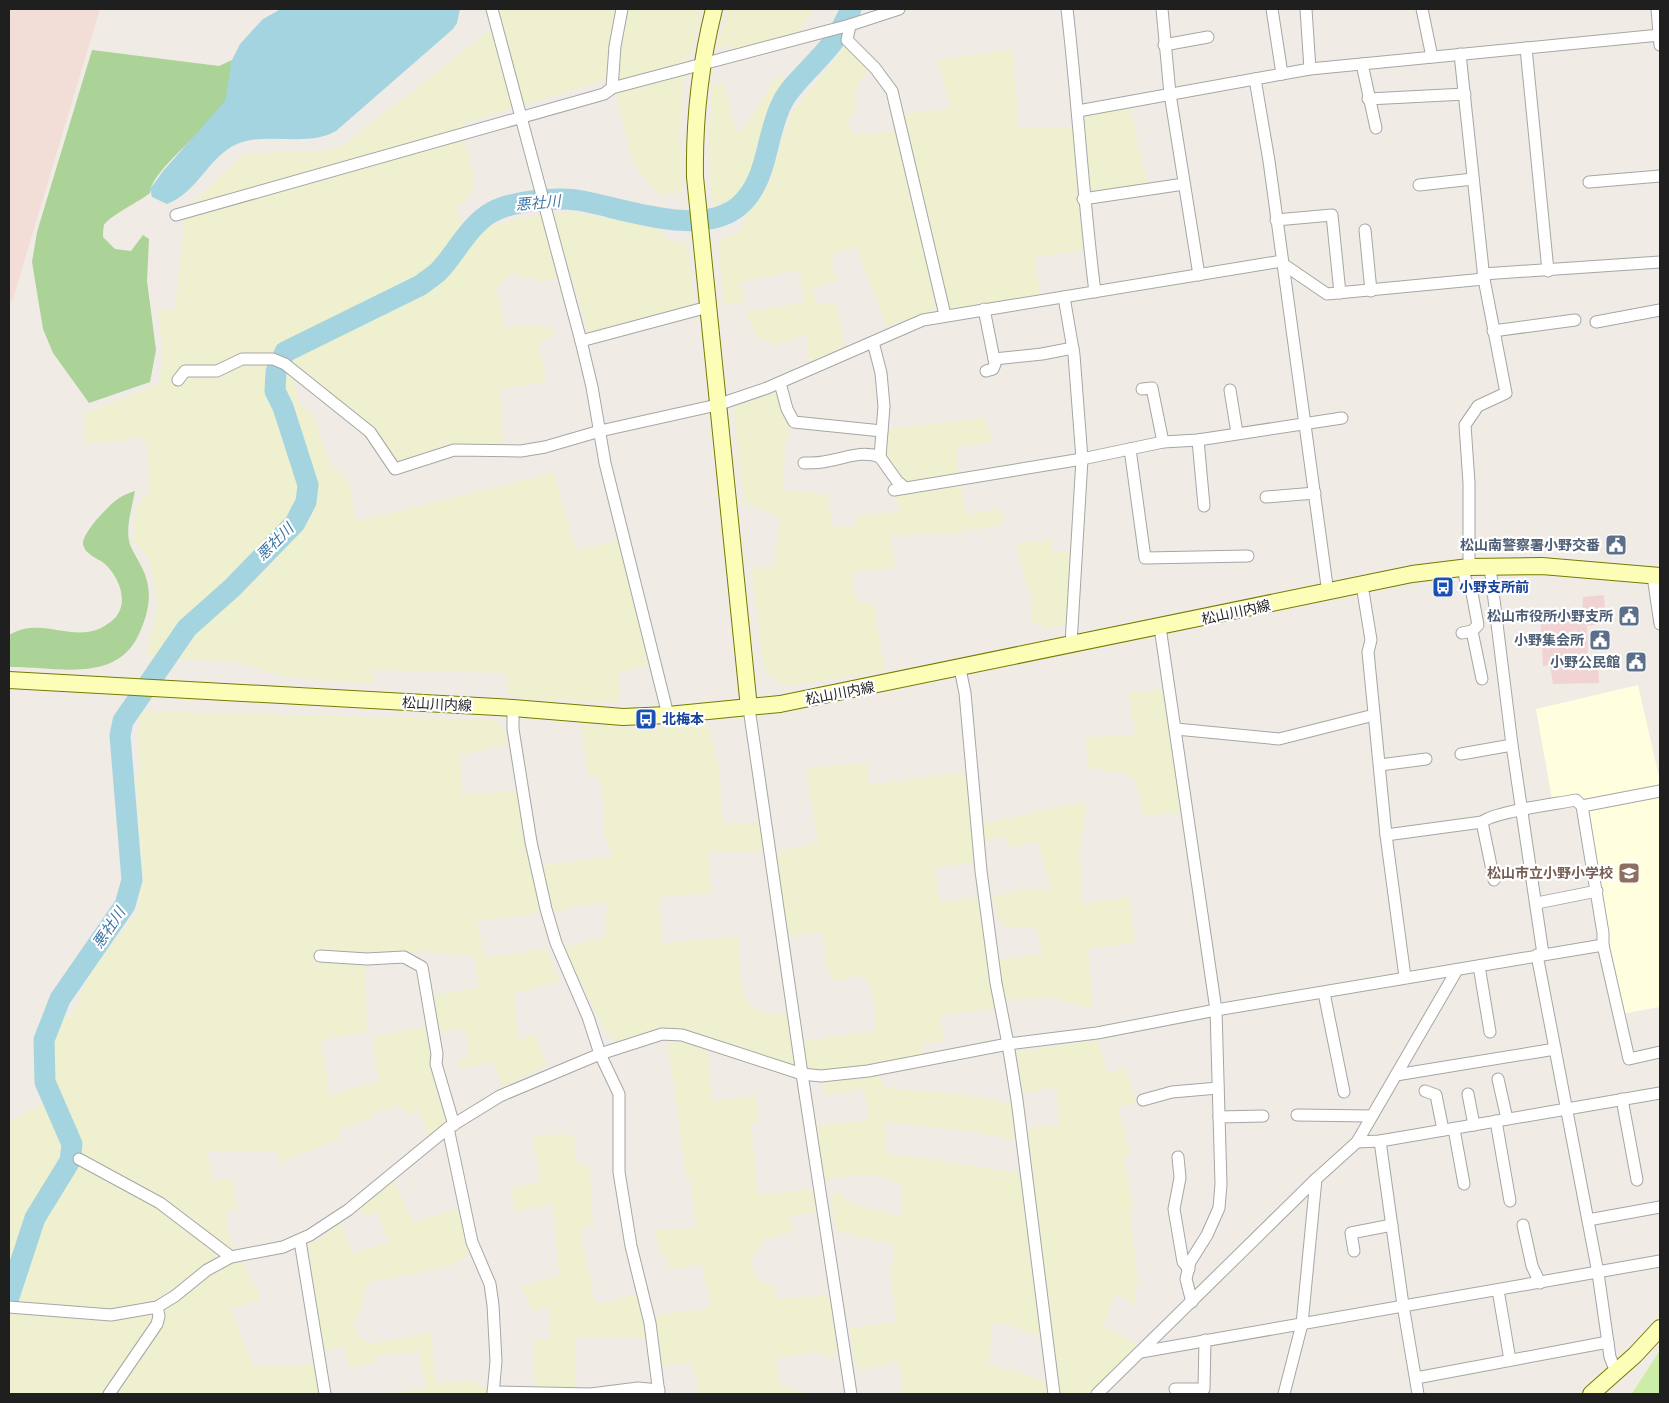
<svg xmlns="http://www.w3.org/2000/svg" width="1669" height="1403" font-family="'Fira Sans Condensed','Noto Sans JP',sans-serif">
  <rect width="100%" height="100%" fill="#f0ece5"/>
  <polygon fill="#f2d3d3" points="1604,595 1606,623 1587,626 1588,658 1598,658 1599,683 1553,684 1550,665 1543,666 1540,611 1582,610 1583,597"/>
  <polygon fill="#fffedf" points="1638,685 1660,781 1660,1007 1621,1014 1608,947 1585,798 1552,799 1536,709"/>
  <polygon fill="#f3ded7" points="9,9 100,9 12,302 9,301"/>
  <g fill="#eff0cf" fill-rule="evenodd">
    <polygon points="497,9 702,9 684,79 680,137 683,191 661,196 634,165 617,96 604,81 461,124 475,185 469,196 456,206 460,219 468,226 490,226 518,218 573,212 657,227 669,241 688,244 695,306 589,335 570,271 562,273 556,279 539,281 510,273 497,288 505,329 522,325 554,327 554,335 539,344 546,382 499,389 505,447 397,463 375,428 314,380 308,372 294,382 300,405 313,413 329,462 349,481 355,521 554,473 575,550 623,539 655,664 620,672 618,703 513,698 508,694 506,673 374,670 373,684 352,683 283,676 235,662 146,656 158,603 149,558 134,542 135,509 149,492 148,447 140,436 127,440 87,444 84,441 85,413 159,384 163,351 158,311 175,308 185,217 193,203 241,156 253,153 321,151 342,146 500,22"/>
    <polygon points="728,9 813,9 800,31 742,48 728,46 719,49 717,46"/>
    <polygon points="845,46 869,68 858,83 854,96 856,114 849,116 851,135 899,131 936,310 886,326 857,247 834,253 832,263 836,282 813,287 816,305 836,302 845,348 808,365 807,335 774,345 768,339 759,341 745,312 804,302 800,270 741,282 745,302 724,305 718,240 740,232 748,213 759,201 768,185 790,115"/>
    <polygon points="1013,49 1018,127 1076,128 1084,250 1034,257 1041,295 950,310 904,114 950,108 938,60"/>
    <polygon points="777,75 788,82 776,99 748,178 736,196 715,208 712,198 709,151 712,86 724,83 735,131 738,132 753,114"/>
    <polygon points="1129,104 1147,185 1089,193 1084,111"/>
    <polygon points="777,390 790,425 785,448 783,490 829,494 828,514 832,514 832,526 856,527 857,516 900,512 895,496 960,484 966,515 1001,508 1004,525 952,533 890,535 895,568 852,572 853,593 861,604 874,603 885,671 788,686 778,683 764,670 751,567 773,566 781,519 744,502 733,408"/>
    <polygon points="985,418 992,442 958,447 958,475 909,484 900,478 885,456 888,429"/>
    <polygon points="1052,540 1052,551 1071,551 1066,626 1045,627 1032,623 1031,597 1023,573 1017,543"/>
    <polygon points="1166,689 1183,812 1144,816 1136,782 1126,774 1088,768 1086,737 1135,735 1129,693"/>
    <path d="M 140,711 L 495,720 L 504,729 L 507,744 L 460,755 L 462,795 L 516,790 L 540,913 L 477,921 L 485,958 L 547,949 L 559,982 L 514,993 L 518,1040 L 535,1034 L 547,1066 L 502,1087 L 493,1062 L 460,1068 L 459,1058 L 469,1056 L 464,1028 L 428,1034 L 430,1064 L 440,1104 L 447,1122 L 429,1137 L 418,1109 L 409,1113 L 398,1106 L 374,1112 L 374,1118 L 339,1129 L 339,1139 L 280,1163 L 277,1151 L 207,1151 L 213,1181 L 232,1178 L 237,1209 L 225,1211 L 234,1263 L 242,1260 L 260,1296 L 257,1301 L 230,1308 L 253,1367 L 314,1364 L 319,1394 L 9,1394 L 9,1122 L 58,1095 L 52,1063 L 54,1041 L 62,1022 L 76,1007 L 90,973 L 137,913 L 143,876 L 136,782 L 140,768 L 137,740 ZM 423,952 L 474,956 L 479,987 L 432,996 L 437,1024 L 372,1037 L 379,1081 L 330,1095 L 321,1040 L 367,1031 L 365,955 Z"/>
    <polygon points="704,723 709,728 718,761 723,824 761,822 765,851 708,852 711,893 659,897 662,943 738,937 741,977 746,1000 762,1013 787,1013 794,1066 682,1029 654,1030 620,1042 614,1042 604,1029 564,947 605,937 607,902 552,911 543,865 612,857 604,831 605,812 601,783 596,776 588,775 582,725 630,727 638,731"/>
    <polygon points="866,763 869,785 967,772 975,862 935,868 939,902 979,897 995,1009 939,1015 945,1040 921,1044 924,1054 840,1069 810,1069 804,1066 801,1042 875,1031 876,1013 871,988 863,976 834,981 827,971 822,932 788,936 776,851 818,843 806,768"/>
    <polygon points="1085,802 1086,811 1080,845 1082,905 1125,897 1129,898 1135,940 1132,943 1088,949 1093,1009 1056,999 1038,998 1006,1001 998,960 1043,954 1037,928 1002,926 991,898 1017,890 1051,890 1038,842 1009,847 1005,837 984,841 983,823"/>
    <polygon points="675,1040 698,1046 707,1052 713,1102 756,1095 759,1121 751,1122 758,1194 812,1189 816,1213 790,1215 793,1231 765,1240 749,1261 758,1280 775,1287 776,1299 829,1295 838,1349 832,1358 817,1351 775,1359 779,1385 812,1394 698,1394 693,1362 661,1366 654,1319 662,1314 711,1308 702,1264 670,1269 666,1255 660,1255 654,1230 696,1228 691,1180 687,1180 667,1041"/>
    <polygon points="1097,1040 1107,1072 1126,1069 1136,1102 1118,1107 1130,1153 1123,1159 1134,1209 1130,1211 1138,1285 1134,1288 1136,1306 1116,1294 1103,1326 1136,1344 1136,1348 1089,1394 1059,1394 1027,1127 1060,1126 1056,1088 1023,1093 1016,1052"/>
    <polygon points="880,1074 884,1088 960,1094 1012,1104 1018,1141 973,1132 885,1121 887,1153 1020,1173 1043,1337 1011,1326 992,1323 989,1365 1018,1371 1049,1383 1050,1394 893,1394 903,1392 899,1361 857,1370 849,1328 896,1322 890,1269 894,1268 894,1244 836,1231 830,1195 843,1193 847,1200 864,1208 901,1216 903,1184 878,1175 834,1177 826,1182 816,1125 869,1120 864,1089 826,1095 823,1083"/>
    <polygon points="563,1134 574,1136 577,1166 590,1165 593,1225 582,1227 582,1239 595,1304 640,1294 649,1338 575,1338 575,1388 535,1387 533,1340 551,1340 548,1307 533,1311 521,1287 559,1275 553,1204 514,1211 511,1188 540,1182 533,1136"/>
    <polygon points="394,1180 412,1222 462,1208 466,1245 470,1253 455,1264 430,1271 367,1282 360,1314 353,1322 359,1337 370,1344 431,1333 436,1383 471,1380 488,1389 487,1394 388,1394 426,1388 420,1352 375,1356 376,1363 351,1368 342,1346 324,1351 308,1244 319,1240 340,1223 352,1253 389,1242 377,1212 364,1217 359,1207"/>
  </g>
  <polygon fill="#cceda8" points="1660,1350 1660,1394 1631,1394 1633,1392"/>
  <g fill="#abd297">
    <path d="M 92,50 L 219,66 L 232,60 C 230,73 231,91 225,102 C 212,126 151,170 150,193 C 139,202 109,216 104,225 C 103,229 103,234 103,237 L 115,249 L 131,251 L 143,235 L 149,239 L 147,281 L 156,350 L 150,382 L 89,403 L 53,353 L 43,329 L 32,262 L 37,232 Z"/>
    <path d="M 135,491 C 132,508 124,531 131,547 C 137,560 146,571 148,586 C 151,602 146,619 139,634 C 116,685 54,666 9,667 L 9,635 C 46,613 79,651 114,619 C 130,603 119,577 105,564 C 98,558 85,555 83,544 C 82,533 111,502 121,497 C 125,494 130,493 135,491 Z"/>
  </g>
  <path fill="#a3d4e0" d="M 281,9 L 460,9 L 457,23 L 453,29 L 336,131 C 306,148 267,131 237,144 C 209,156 198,192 167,204 L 152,197 L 150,189 L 164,170 L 225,101 L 232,60 L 240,44 L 263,19 Z"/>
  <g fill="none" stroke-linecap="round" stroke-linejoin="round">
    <path stroke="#a3d4e0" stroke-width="21" d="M 9,1297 L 35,1218 L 70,1161 L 72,1144 L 45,1082 L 44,1040 L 60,999 L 125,905 L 132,880 L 120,736 L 123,721 L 187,628 L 232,588 L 295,523 L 306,502 L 308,485 L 283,407 L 275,391 L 276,372 L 285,352 L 421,285 C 427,280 434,276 439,271 C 456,253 470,224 492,212 C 512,201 555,197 577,200 C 621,207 700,239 739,206 C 769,180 765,136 782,103 C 791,83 822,59 835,39 C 841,30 846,19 851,9"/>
    <g stroke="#a6a6a6" stroke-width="13">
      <g id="street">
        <polyline points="492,9 581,341 592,387 605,463 668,715"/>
        <path d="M 1067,9 C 1078,103 1083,198 1095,292"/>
        <polyline points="1162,9 1170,94 1199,275"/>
        <polyline points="1272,9 1282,74"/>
        <polyline points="1306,9 1310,69"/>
        <polyline points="1422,9 1432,57"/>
        <polyline points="1657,9 1660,45"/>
        <polyline points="850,25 847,40 875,68 892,91 945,315"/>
        <polyline points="1164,45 1208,37"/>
        <polyline points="1526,48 1548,271"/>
        <polyline points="1460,54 1484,279 1506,393 1478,406 1465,425 1469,483 1469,567"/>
        <polyline points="1362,64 1376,128"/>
        <polyline points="1255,79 1269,161 1328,593"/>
        <polyline points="612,88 615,46 622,9"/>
        <polyline points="1368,99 1465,94"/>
        <polyline points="1078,111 1310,69 1660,35"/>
        <polyline points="1589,182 1660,176"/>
        <polyline points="1419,185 1473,179"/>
        <polyline points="1083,199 1184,184"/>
        <polyline points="176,215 604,94 612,88 850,25 899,9"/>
        <polyline points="1276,220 1332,215 1340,293"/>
        <polyline points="1365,230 1371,291"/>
        <polyline points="1283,264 1327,294 1484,279"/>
        <polyline points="1483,274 1660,262"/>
        <polyline points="1064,297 1074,355 1082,459 1071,644"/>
        <polyline points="984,309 995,364 993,369 986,371"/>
        <polyline points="1596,322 1660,310"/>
        <polyline points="1493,331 1575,320"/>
        <polyline points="581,341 708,307"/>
        <polyline points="873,342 881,373 884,406 880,457 897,481 905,488"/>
        <polyline points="994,359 1042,354 1073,348"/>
        <polyline points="178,380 185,371 217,371 242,359 273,359 285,364 370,432 395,469 454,450 521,451 545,447 600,431 717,405 767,388 923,320 1282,261"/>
        <polyline points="780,383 787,409 794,422 882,431"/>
        <polyline points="1142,389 1152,388 1163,442"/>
        <polyline points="1230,390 1237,433"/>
        <polyline points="1198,440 1204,506"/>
        <polyline points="1130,449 1145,558 1248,556"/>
        <path d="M 804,463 C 812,463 820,463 828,461 C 846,458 862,450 880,457"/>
        <polyline points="894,490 1082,459 1163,442 1198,440 1342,418"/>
        <polyline points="1266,497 1315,493"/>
        <polyline points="1490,567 1512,745 1543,954"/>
        <polyline points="1653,576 1660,624"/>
        <polyline points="1362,585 1371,640 1368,652 1386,835 1405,977"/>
        <polyline points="1160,627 1216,1010 1221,1184 1219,1208 1207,1235 1190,1262 1186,1279 1192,1302"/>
        <polyline points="1472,631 1482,679"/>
        <polyline points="1462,633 1472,631 1478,625 1472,593 1465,578 1464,567"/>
        <polyline points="960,669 965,693 981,871 996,983 1008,1044 1017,1100 1054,1394"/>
        <polyline points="513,708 513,729 531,842 546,909 556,943 588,1017 600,1054 619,1094 619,1172 631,1246 650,1323 659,1394"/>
        <polyline points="749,708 802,1074 851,1394"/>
        <polyline points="1176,729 1279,739 1374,715"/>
        <polyline points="1461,754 1512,745"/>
        <polyline points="1380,765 1426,759"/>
        <polyline points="1482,822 1494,880"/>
        <path d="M 1386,835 L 1482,822 C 1496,811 1556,804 1576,800 L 1582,806"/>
        <polyline points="1537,903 1597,891"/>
        <polyline points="1603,945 1629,1059 1660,1052"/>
        <polyline points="1537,955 1598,1273 1610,1357 1616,1372"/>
        <polyline points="320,956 367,959 404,957 422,967 437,1054 436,1064 454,1125"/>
        <polyline points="1479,966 1490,1032"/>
        <polyline points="1324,993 1344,1092"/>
        <polyline points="1396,1075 1555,1049"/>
        <polyline points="1498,1079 1507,1119"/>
        <polyline points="1425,1091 1436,1095 1443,1130"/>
        <polyline points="1468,1094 1474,1125"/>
        <polyline points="1622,1099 1637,1180"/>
        <polyline points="1143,1100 1172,1092 1218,1088"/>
        <polyline points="1297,1115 1372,1116"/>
        <polyline points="1219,1117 1263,1116"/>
        <polyline points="1496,1121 1510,1201"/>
        <polyline points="448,1128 472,1242 490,1284 493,1305 496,1361 493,1394"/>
        <polyline points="1454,1129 1464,1184"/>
        <polyline points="1380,1141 1403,1305 1418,1394"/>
        <polyline points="1357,1142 1380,1141 1660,1093"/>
        <polyline points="1178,1157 1180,1178 1174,1209 1183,1262 1189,1269"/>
        <polyline points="79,1159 160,1203 231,1257"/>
        <polyline points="1588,1220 1660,1207"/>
        <polyline points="1523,1225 1532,1266 1540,1283"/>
        <polyline points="300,1241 325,1394"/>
        <polyline points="1354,1251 1351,1233 1392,1225"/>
        <polyline points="1498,1290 1510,1360"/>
        <polyline points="9,1307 111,1315 157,1307 175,1296 207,1270 231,1257 283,1247 310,1235 348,1210 448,1128 500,1096 600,1054 662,1034 682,1035 802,1074 821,1076 868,1071 1008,1044 1097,1033 1216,1010 1603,945 1603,933 1582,806 1660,791"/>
        <polyline points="1141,1352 1660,1261"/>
        <polyline points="1416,1378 1608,1342"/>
        <polyline points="1175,1389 1204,1389 1205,1340"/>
        <polyline points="493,1392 591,1394 638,1388 659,1390"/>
        <polyline points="109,1394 157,1324 159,1316 157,1307"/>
        <polyline points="1097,1394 1316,1179 1357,1142 1457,970"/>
        <polyline points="1284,1394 1302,1324 1316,1179"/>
      </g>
    </g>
    <g stroke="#737c00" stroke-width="18">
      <g id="secondary">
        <path d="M 714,9 C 700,65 694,119 695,177 L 749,708"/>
        <polyline points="9,680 513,708 623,717 668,715 780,704 1412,574 1469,567 1542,566 1660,576"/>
        <polyline points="1591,1394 1635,1355 1660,1328"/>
      </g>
    </g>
    <use href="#street" stroke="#fff" stroke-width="11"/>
    <use href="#secondary" stroke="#fcfdb6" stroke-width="16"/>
  </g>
  <defs>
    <g id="civic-square" transform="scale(1.125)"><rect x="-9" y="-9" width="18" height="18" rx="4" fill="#5c6f8a" stroke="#fff"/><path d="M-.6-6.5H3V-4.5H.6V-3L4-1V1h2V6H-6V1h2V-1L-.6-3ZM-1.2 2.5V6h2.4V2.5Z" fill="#fff"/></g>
    <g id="bus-square" transform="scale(1.125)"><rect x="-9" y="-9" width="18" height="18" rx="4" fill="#1a4fb4" stroke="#fff"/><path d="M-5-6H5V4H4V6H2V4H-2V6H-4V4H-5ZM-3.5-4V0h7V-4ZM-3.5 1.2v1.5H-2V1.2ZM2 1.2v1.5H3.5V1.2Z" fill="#fff"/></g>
    <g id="school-square" transform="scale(1.125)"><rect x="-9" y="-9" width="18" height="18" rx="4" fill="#8d6e63" stroke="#fff"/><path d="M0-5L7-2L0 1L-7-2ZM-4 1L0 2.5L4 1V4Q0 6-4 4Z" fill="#fff"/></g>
  </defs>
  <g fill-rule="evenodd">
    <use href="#civic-square" x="1616" y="545"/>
    <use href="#bus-square" x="1443" y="587"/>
    <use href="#civic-square" x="1629" y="616"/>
    <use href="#civic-square" x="1600" y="640"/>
    <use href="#civic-square" x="1636" y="662"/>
    <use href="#bus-square" x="646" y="719"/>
    <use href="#school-square" x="1629" y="873"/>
  </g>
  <g text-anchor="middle" stroke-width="4.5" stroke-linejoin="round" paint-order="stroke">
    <g font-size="14" font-weight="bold" fill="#4e5e75" stroke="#fff" text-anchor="end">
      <text x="1600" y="550">松山南警察署小野交番</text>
      <text x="1613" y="621">松山市役所小野支所</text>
      <text x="1584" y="645">小野集会所</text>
      <text x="1620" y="667">小野公民館</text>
    </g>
    <g font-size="14" font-weight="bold" fill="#164399" stroke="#fff" text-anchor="start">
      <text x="1459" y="592">小野支所前</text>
      <text x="662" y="724">北梅本</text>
    </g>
    <g font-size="14" fill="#1f1f1f" stroke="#fff">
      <text transform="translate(1236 612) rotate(-12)" y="5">松山川内線</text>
      <text transform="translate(840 693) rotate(-11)" y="5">松山川内線</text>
      <text transform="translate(437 704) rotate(3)" y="5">松山川内線</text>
    </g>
    <g font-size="14" font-weight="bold" fill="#785e54" stroke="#fff" text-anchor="end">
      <text x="1613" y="878">松山市立小野小学校</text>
    </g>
    <g font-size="15" font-style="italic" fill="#4176a4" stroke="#fff">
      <text transform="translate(538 203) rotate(-5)" y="5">悪社川</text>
      <text transform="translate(275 542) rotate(-45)" y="5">悪社川</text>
      <text transform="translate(109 928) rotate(-56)" y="5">悪社川</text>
    </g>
  </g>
  <rect width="1669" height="1403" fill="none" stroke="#1f1f1f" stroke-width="20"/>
</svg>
